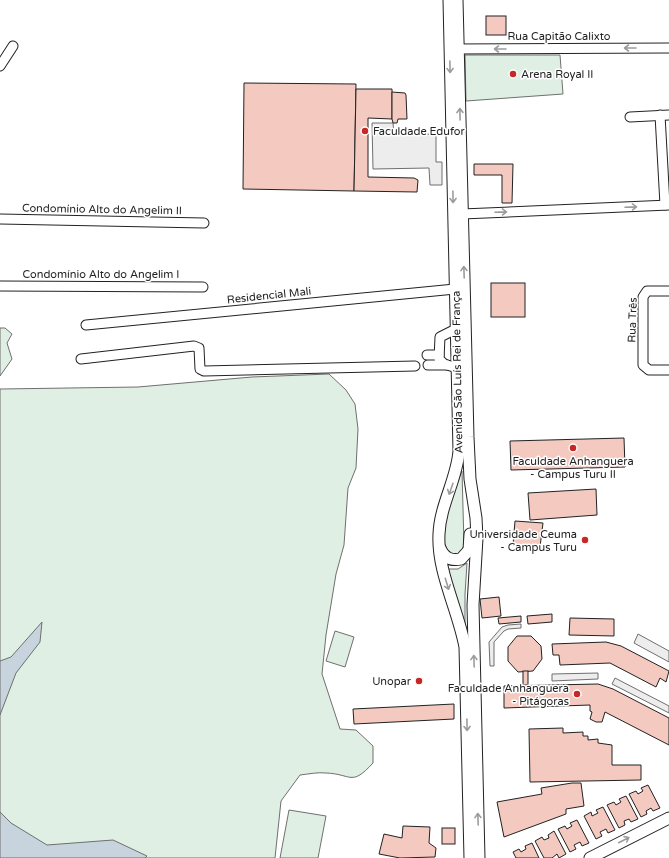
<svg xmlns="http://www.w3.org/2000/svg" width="669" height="858" font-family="'Varela Round',sans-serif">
  <rect width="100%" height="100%" fill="#fff"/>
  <g fill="#e0efe3" stroke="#6f6f6f">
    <polygon points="465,55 560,55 563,94 466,101"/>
    <polygon points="0,328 5,328 12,334 7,343 12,359 0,376"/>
    <path d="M 329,374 L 346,390 L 355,404 L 358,429 L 356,468 L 348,488 L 344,545 L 336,574 L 326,635 L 322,674 L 340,729 L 356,730 L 373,746 L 373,763 C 351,787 352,774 326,773 C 318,772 309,774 300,775 L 281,801 L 275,858 L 0,858 L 0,389 L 138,387 L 252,377 Z"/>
    <path d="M 462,471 L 464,545 L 461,553 L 457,555 L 447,553 C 437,527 453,495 462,471 Z"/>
    <polygon points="467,563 465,594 465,632 446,569 458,569"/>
    <polygon points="335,631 354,637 345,667 326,661"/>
    <polygon points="289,810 326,816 318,858 280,858"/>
  </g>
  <g fill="#ededed" stroke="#6f6f6f">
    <polygon points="372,123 393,123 394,135 436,134 436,162 442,162 442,185 430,185 429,168 373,169"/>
    <polygon points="521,624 521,628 508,629 504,631 494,642 494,666 490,666 489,642 502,627 508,625"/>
    <polygon points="638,634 669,651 669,662 634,643"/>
    <polygon points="598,673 598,679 552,681 552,674"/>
    <polygon points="615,678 669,706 669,713 612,684"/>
  </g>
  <g fill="#c7d3dd" stroke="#6f6f6f">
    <polygon points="42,622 40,642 16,673 0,715 0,661 11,657"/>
    <polygon points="0,812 11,823 47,845 113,840 147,856 145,858 0,858"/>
  </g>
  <g fill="#f3c9c0" stroke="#222">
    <rect x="486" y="16" width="20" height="19"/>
    <polygon points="244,83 356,84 354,191 243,189"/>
    <polygon points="356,89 392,89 392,119 368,118 368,177 414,178 418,180 417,192 354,191"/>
    <polygon points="392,92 405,93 406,95 407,119 398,119 397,123 393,123 392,119"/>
    <polygon points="474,164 513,164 512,203 502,203 502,175 474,175"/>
    <rect x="491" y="283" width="34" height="34"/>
    <polygon points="624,438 625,467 511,470 510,441"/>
    <polygon points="596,489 597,515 530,520 528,493"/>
    <polygon points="515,521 543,523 540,547 513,545"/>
    <polygon points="499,597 501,616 482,618 480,599"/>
    <polygon points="552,614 552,622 528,624 527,616"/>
    <polygon points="521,616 521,622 499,624 498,618"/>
    <polygon points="570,618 614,619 614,636 569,635"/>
    <polygon points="517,636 531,636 541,646 542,659 533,671 518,672 508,661 508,647"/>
    <polygon points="606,642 621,646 669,671 666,682 660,678 656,687 610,663 560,665 559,655 553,655 552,644"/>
    <rect x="523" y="671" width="5" height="14"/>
    <polygon points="598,684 613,689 669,718 669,745 605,712 602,722 596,722 590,719 592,712 590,711 590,705 504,708 504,686"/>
    <polygon points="454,704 454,719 354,724 353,709"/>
    <polygon points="563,728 563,733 583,732 583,736 588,736 588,740 598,739 598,743 612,745 612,765 641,765 641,780 530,782 529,729"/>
    <polygon points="572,783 581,783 584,806 566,809 566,814 504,837 497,802 542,794 541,788"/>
    <polygon points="648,785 660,808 653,811 651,808 646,811 647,814 641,817 629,794 636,791 638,794 643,791 641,788"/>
    <polygon points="626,796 638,819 631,822 629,819 624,821 625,825 619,828 607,805 614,802 616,805 621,802 619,799"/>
    <polygon points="603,807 615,830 608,833 606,829 600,832 602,836 596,839 584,816 591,812 592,816 598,813 596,810"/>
    <polygon points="577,820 589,843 582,846 580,842 574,845 576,849 570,852 558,829 565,826 567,829 572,826 570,823"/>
    <polygon points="403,826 430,827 429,843 436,848 435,857 400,858 379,854 384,834 402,838"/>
    <rect x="442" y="828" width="13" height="16"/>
    <polygon points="554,831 566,854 559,858 557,854 552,858 544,858 535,841 542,837 544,840 549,838 548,835"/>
    <polygon points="532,843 539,858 516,858 513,852 519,849 521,852 526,849 525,846"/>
  </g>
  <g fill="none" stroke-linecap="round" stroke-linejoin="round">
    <g stroke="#222" stroke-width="11">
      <g id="minor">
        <polyline points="452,49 669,48"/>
        <polyline points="0,66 13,46"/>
        <polyline points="660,115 665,205"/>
        <polyline points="630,117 669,115"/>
        <polyline points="462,214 669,205"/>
        <polyline points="0,219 204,223"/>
        <polyline points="0,286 203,287"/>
        <polyline points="669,291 647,291 643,297 643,365 649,370 669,370"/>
        <polyline points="86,325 455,289"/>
        <polyline points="456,329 440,337 439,359 444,364 457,368"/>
        <polyline points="427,355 439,355"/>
        <polyline points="81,359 194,346 199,348 200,369 204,371 415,366"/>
        <polyline points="428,365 447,365"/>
      </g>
    </g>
    <g stroke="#222" stroke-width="13">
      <g id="major">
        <path d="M 449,0 L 459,451 C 457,479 440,505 439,534 C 437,572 458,609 465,647 L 470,858"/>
        <polyline points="457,0 468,437 470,479 476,518 477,538 473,605 479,858"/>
        <path d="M 440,548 C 444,558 451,561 461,559 L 469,550 L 470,534"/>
        <polyline points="590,858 669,818"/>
      </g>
    </g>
    <use href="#minor" stroke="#fff" stroke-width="9"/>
    <use href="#major" stroke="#fff" stroke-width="11"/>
  </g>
  <defs><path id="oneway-shaft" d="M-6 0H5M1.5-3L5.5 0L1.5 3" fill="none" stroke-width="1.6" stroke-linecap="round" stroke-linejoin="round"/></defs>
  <g stroke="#9c9c9c">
    <use href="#oneway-shaft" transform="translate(630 48) rotate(180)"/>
    <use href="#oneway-shaft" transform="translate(500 49) rotate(180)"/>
    <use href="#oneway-shaft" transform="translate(450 67) rotate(89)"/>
    <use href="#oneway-shaft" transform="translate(460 114) rotate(-91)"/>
    <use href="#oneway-shaft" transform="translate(453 197) rotate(89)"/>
    <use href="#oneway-shaft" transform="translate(631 207) rotate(-2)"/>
    <use href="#oneway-shaft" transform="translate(501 212) rotate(-2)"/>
    <use href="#oneway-shaft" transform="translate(464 272) rotate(-92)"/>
    <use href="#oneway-shaft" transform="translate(451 489) rotate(109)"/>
    <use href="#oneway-shaft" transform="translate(447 584) rotate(73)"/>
    <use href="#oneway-shaft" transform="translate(474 661) rotate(-92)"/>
    <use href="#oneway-shaft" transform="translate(467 725) rotate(89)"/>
    <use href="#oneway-shaft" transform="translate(478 819) rotate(-92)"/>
    <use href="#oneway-shaft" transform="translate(624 840) rotate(-27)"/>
  </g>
  <g fill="#c62828" stroke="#fff" stroke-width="1.5">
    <circle cx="513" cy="74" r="4"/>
    <circle cx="365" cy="131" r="4"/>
    <circle cx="573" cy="448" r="4"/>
    <circle cx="585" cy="540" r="4"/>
    <circle cx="419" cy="681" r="4"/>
    <circle cx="577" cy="694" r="4"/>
  </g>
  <g text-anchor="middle" stroke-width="3" stroke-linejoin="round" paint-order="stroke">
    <g font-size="11" fill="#222" stroke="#fff">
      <text x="559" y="40">Rua Capitão Calixto</text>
      <text transform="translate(102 209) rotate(1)" y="4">Condomínio Alto do Angelim II</text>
      <text x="101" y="278">Condomínio Alto do Angelim I</text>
      <text transform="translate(269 295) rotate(-6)" y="4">Residencial Mali</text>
      <text transform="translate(632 320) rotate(-88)" y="4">Rua Três</text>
      <text transform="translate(457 372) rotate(-91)" y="4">Avenida São Luís Rei de França</text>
    </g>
    <g font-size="11" fill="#222" stroke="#fff" text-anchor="end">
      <text x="521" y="78" text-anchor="start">Arena Royal II</text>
      <text x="373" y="135" text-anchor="start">Faculdade Edufor</text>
      <text x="573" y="465" text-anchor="middle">Faculdade Anhanguera<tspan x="573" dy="13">- Campus Turu II</tspan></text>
      <text x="577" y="538">Universidade Ceuma<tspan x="577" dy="13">- Campus Turu</tspan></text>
      <text x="411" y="685">Unopar</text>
      <text x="569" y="692">Faculdade Anhanguera<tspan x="569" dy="13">- Pitágoras</tspan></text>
    </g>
  </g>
</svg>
